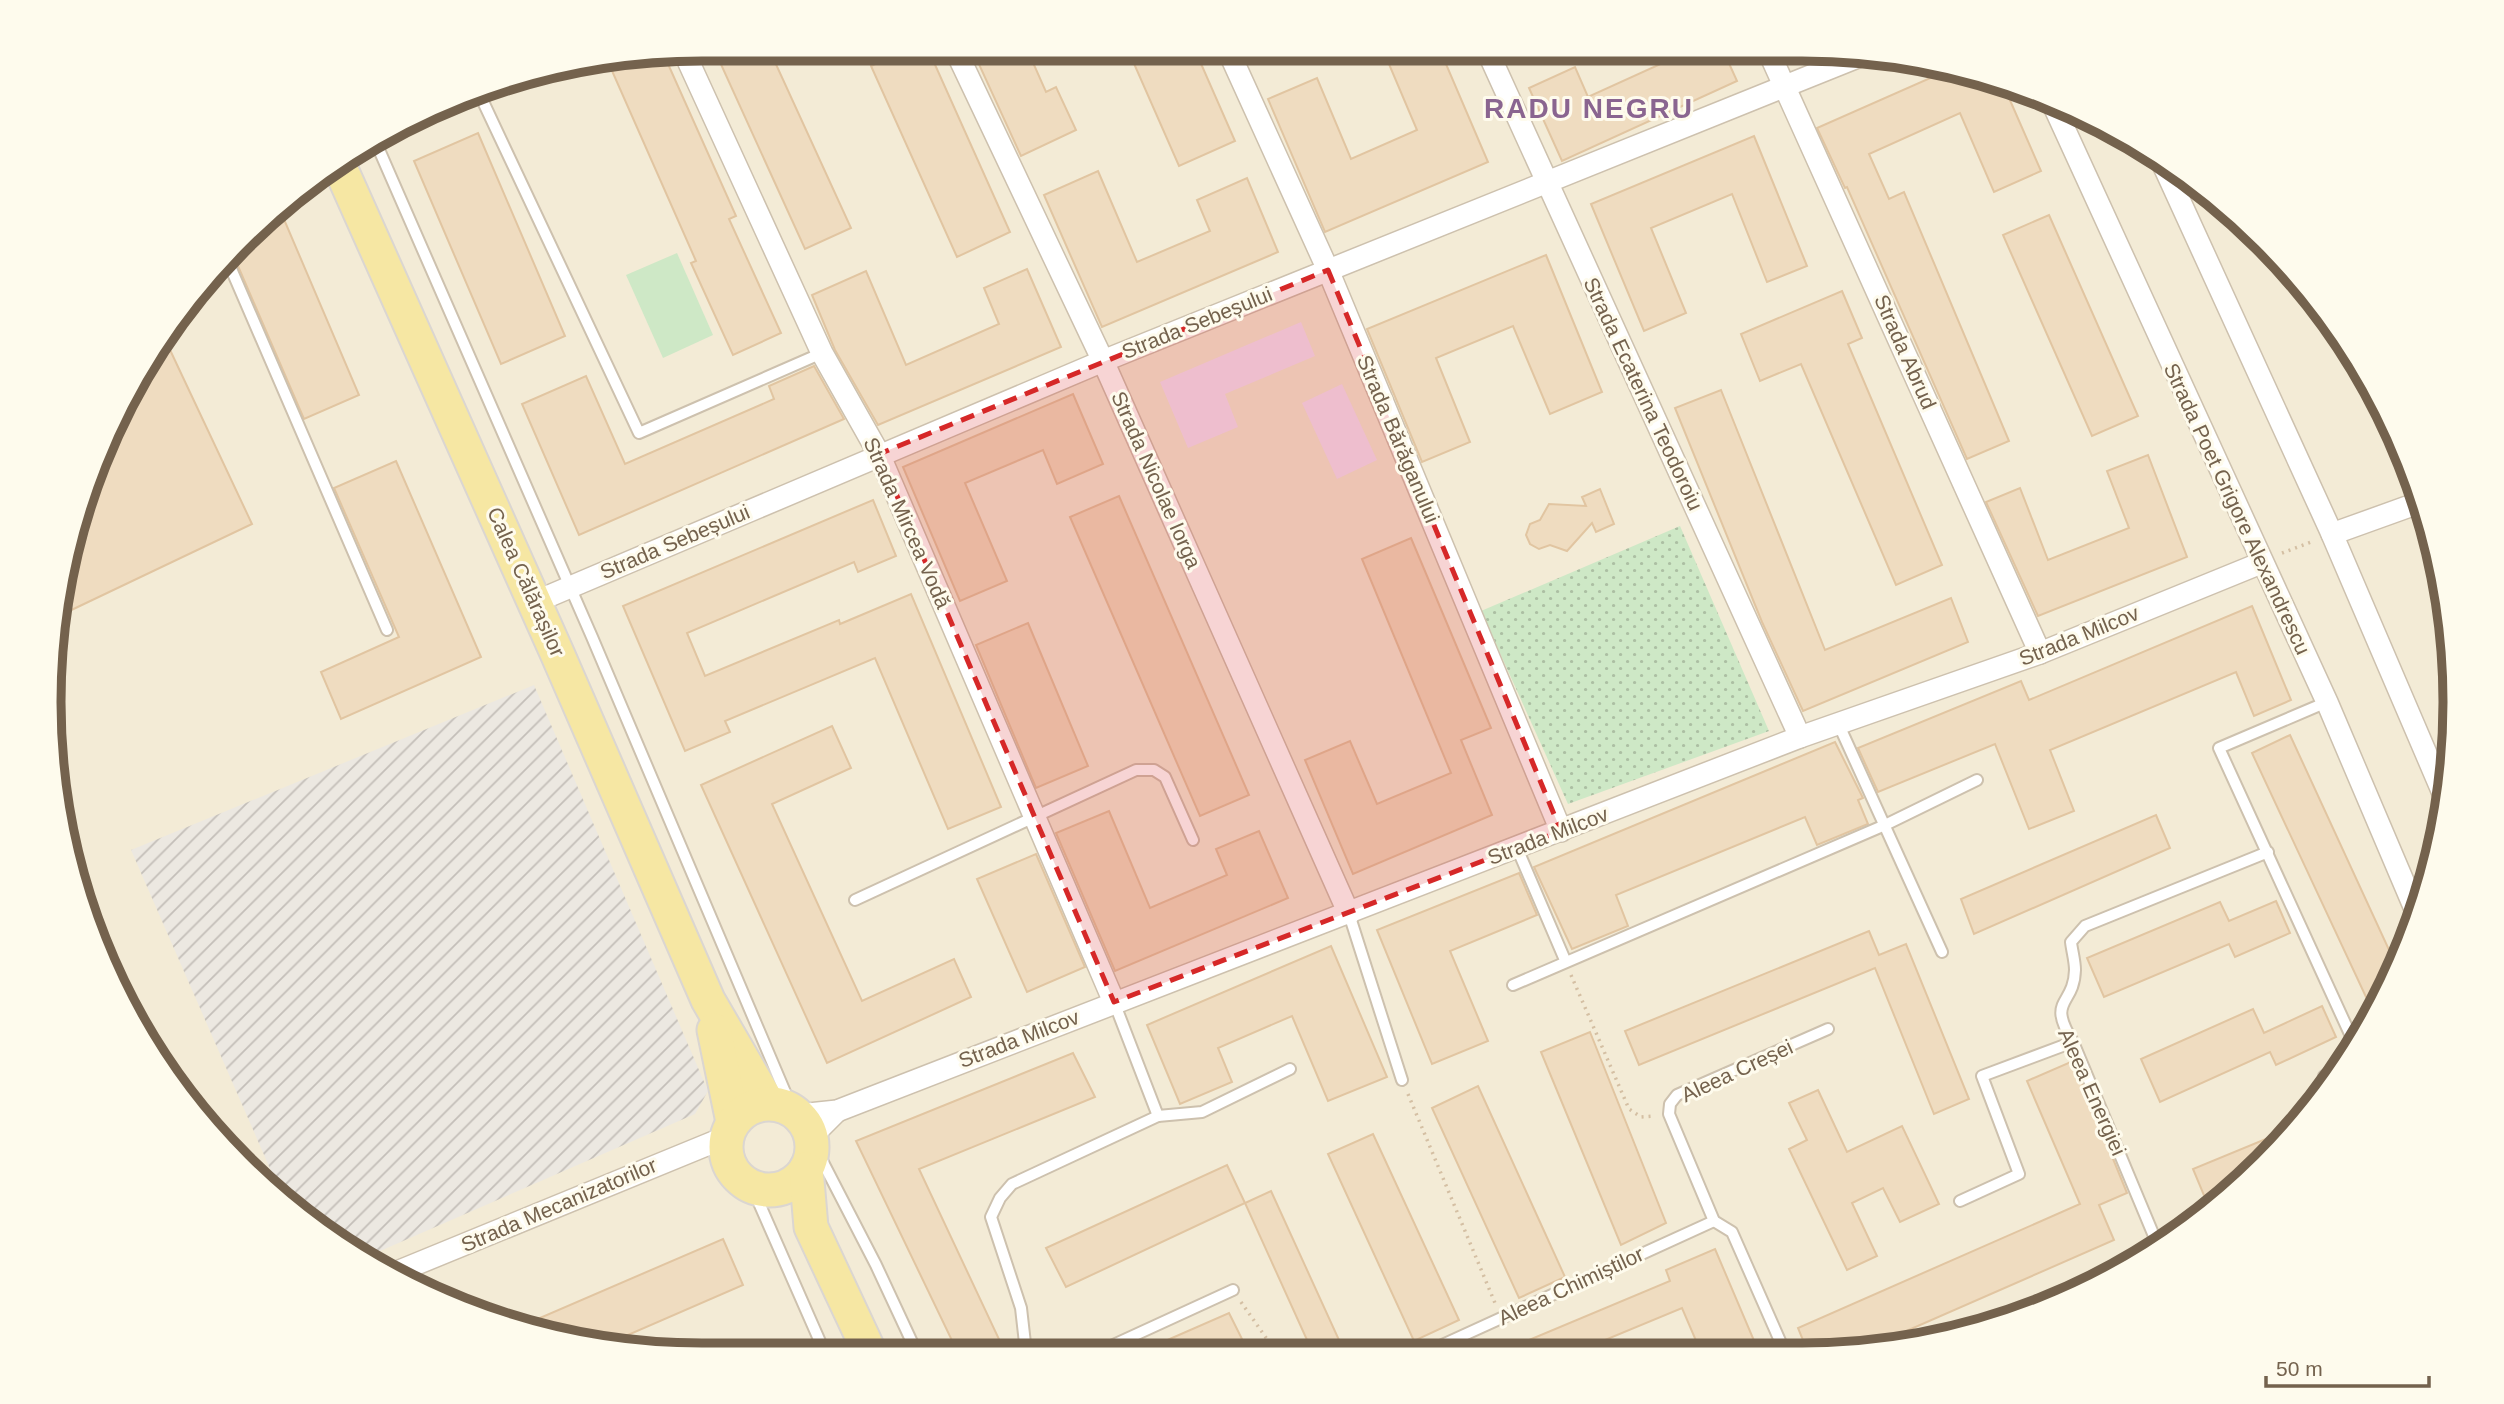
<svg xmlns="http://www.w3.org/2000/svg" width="2504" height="1404" font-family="Arial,sans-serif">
  <defs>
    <pattern id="industrial-furrows" width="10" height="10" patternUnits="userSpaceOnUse" patternTransform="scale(1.75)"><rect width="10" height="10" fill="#ece8e1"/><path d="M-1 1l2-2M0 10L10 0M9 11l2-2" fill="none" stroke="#c4bfb9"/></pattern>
    <pattern id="grass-dots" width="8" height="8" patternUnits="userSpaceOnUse" patternTransform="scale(1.75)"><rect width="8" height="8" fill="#cee8c6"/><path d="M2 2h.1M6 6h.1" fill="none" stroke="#acbfa3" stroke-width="1.8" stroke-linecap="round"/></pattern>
  </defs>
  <rect width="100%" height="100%" fill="#fbf7e7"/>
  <polygon fill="#f3ebd6" points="702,49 1844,50 2012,84 2129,137 2233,211 2320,305 2388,414 2433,533 2454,660 2449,788 2420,912 2367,1029 2264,1163 2164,1245 2012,1320 1887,1349 660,1354 533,1333 375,1267 211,1132 99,952 50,744 71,533 159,339 305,184 492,84"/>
  <polygon fill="url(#industrial-furrows)" points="534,685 708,1091 695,1114 364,1258 278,1187 131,850"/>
  <g fill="#f4e4f8">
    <polygon points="1301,322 1315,356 1225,394 1238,427 1188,448 1160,382"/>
    <polygon points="1342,384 1377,460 1337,479 1302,403"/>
  </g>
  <polygon fill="url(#grass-dots)" points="1680,526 1769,731 1568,804 1481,611"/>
  <polygon fill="#cee8c6" points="677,253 713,335 663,358 626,275"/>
  <g fill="#efdcc0" stroke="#e1c5a1" stroke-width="2">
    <polygon points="714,49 769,49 851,228 805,249"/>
    <polygon points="908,49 928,49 1010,232 957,257 871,66"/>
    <polygon points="972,49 1027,49 1046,92 1056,87 1076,130 1021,156"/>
    <polygon points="1128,50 1195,50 1235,141 1179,166"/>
    <polygon points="1383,50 1440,50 1488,162 1325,232 1268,99 1317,78 1351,159 1417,130"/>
    <polygon points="1673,50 1723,50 1737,81 1562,161 1529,88 1575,67 1588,97 1676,57"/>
    <polygon points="664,55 736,216 729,219 781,333 733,355 691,263 696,261 609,64"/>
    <polygon points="1946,71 2002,82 2041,171 1994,192 1960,113 1869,154 1889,199 1904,192 2009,441 1967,459 1847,187 1845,188 1817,128"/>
    <polygon points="478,133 565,336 501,364 414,161"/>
    <polygon points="1754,136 1807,266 1767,282 1732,194 1651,228 1686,313 1644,331 1591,204"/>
    <polygon points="1098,171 1137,262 1210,231 1197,200 1247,178 1278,252 1102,327 1044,195"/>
    <polygon points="280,210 359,395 304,419 235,259"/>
    <polygon points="2049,215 2138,416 2092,436 2003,235"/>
    <polygon points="1546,255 1602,392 1550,414 1513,326 1436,358 1470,442 1422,462 1367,329"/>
    <polygon points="1027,269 1061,347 878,425 835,350 812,295 866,271 906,365 999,324 984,288"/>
    <polygon points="1842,291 1862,338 1848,344 1942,565 1896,585 1801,364 1760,381 1741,334"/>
    <polygon points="163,335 252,524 63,614 71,533"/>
    <polygon points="814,366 844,419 579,535 522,404 586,376 625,464 774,399 769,386"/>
    <polygon points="1721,390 1825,650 1951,598 1968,642 1803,711 1762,622 1675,408"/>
    <polygon points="1073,394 1103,464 1057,484 1043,450 965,483 1007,581 960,601 903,467"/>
    <polygon points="2148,455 2187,557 2038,616 1986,502 2020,488 2048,560 2129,528 2107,471"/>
    <polygon points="396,461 481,657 341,719 321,672 399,637 334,488"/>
    <polygon points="1600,489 1614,524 1596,532 1592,523 1567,551 1550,545 1539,549 1530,544 1526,535 1530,524 1540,520 1549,504 1586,506 1582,497"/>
    <polygon points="1119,496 1249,795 1200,816 1070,517"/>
    <polygon points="873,500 896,556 858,572 854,562 687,633 705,676 839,620 840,624 911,594 1001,807 948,829 875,658 725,721 730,732 685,751 623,606"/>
    <polygon points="1411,538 1491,728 1461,740 1492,815 1353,874 1305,760 1350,741 1377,804 1451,773 1362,559"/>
    <polygon points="2252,606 2291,700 2254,716 2236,672 2050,750 2074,811 2029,829 1995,744 1878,792 1858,748 2021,681 2029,700"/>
    <polygon points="1028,623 1088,766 1036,788 976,645"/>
    <polygon points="832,726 851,768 772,804 862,1001 954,959 971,997 827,1063 701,785"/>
    <polygon points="2290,735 2396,965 2374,1014 2252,753"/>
    <polygon points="1835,742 1863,798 1858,800 1868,824 1817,845 1805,817 1616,895 1628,926 1572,949 1534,867"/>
    <polygon points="1109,811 1150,908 1227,875 1216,849 1259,831 1288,898 1115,971 1056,833"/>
    <polygon points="2156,815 2170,848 1974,934 1961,899"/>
    <polygon points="1036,854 1085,967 1027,992 977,879"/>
    <polygon points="1519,873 1537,915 1450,951 1488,1041 1432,1064 1377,930"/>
    <polygon points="2276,901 2290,933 2235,957 2229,944 2104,997 2087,958 2220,902 2229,921"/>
    <polygon points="1869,931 1879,955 1906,944 1969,1099 1934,1114 1875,968 1639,1065 1625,1031"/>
    <polygon points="1331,946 1387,1077 1328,1101 1292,1016 1218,1048 1232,1082 1180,1104 1147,1025"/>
    <polygon points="2322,1006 2336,1037 2276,1065 2270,1052 2160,1102 2141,1059 2253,1009 2264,1033"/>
    <polygon points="1590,1032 1666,1223 1621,1245 1541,1052"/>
    <polygon points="1073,1053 1095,1097 919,1169 1005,1352 958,1353 856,1141"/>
    <polygon points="2073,1061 2127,1193 2099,1205 2114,1240 1863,1350 1807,1350 1798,1328 2080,1204 2027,1081"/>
    <polygon points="1478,1086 1565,1277 1519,1298 1432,1108"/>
    <polygon points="1818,1090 1847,1152 1902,1126 1939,1204 1900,1222 1883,1188 1852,1203 1877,1256 1847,1270 1789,1149 1807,1140 1789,1103"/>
    <polygon points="2290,1129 2264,1163 2219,1200 2208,1205 2193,1169"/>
    <polygon points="1373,1134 1459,1320 1414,1341 1328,1154"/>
    <polygon points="1227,1165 1245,1203 1066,1287 1046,1248"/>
    <polygon points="1271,1191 1344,1351 1312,1351 1245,1203"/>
    <polygon points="723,1239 743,1285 605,1345 533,1333 519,1327"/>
    <polygon points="1715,1249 1758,1350 1700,1350 1682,1308 1581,1350 1503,1351 1670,1281 1666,1270"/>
    <polygon points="1229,1313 1246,1347 1236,1352 1140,1352"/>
  </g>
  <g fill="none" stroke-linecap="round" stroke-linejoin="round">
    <g stroke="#cdc1ae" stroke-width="14">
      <g id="lane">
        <polyline points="507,81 479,93 639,433 822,353"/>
        <polyline points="377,145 592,637 793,1111"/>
        <polyline points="229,264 387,630"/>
        <polyline points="2327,702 2219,748 2355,1045"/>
        <polyline points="1838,723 1942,952"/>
        <polyline points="1517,848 1565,960"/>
        <polyline points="855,900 1136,770 1154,770 1165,777 1193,840"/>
        <polyline points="1349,914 1402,1080"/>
        <polyline points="1513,985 1885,825 1977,780"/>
        <polyline points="2326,1082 2324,1076 2334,1072"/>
        <polyline points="1158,1116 1202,1112 1290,1069"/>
        <polyline points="813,1143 876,1265 917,1353"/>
        <polyline points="752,1187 825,1353"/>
        <polyline points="1960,1201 2019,1174 1982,1076 2073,1042"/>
        <path d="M 2159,1248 L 2073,1042 C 2046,998 2074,1007 2075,970 C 2075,961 2072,951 2071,942 L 2085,926 L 2268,852"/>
        <polyline points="1784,1350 1732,1232 1714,1221 1669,1114 1670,1104 1677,1095 1828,1029"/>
        <polyline points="1429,1351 1714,1221"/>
        <polyline points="1026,1352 1021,1308 991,1217 1000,1198 1012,1184 1158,1116 1114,1002"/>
        <polyline points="1098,1352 1233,1290"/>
      </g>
    </g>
    <g stroke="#cdc1ae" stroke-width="24">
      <g id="street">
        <polyline points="955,49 1103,361 1349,914"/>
        <polyline points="1228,50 1328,270 1561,831"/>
        <polyline points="1487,50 1800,737"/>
        <polyline points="1768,50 2040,653"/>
        <polyline points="684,52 822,353 879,454 1114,1002"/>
        <polyline points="2052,102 2327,702 2418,916"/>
        <polyline points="2161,160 2332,534 2446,800"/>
        <polyline points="2332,534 2421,502"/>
        <polyline points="535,602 1103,361 1865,54"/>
        <polyline points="799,1115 837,1111 1800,737 2040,653 2261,563"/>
        <polyline points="811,1137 837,1111"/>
        <polyline points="392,1274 726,1137"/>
      </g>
    </g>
    <g stroke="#dbd6d1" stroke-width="37">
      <g id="primary">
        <polyline points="339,165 557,653 708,1000 768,1103"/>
        <polyline points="714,1030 733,1122"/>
        <circle cx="769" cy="1147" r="43"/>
        <polyline points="806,1169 811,1227 870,1353"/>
      </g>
    </g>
    <g stroke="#d4bfa3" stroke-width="3.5" stroke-dasharray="2 5" stroke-linecap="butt">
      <polyline points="2282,553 2314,541"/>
      <polyline points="1571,975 1629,1109 1641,1117 1655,1116"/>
      <polyline points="1408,1094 1495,1303"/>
      <polyline points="1241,1302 1276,1352"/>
    </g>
    <use href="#lane" stroke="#fff" stroke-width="10"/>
    <use href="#street" stroke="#fff" stroke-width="21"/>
    <use href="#primary" stroke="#f6e7a3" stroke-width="33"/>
  </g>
  <path fill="#d62828" fill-opacity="0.2" stroke="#d62828" stroke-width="5" stroke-dasharray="14 9" stroke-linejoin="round" d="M 1328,270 L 1561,831 L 1114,1002 L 879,454 Z"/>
  <g text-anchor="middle" stroke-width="6" stroke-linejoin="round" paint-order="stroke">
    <g font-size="21" fill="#74624d" stroke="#fefbed">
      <text transform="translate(1197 323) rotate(-22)" y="7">Strada Sebeșului</text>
      <text transform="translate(1905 352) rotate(66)" y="7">Strada Abrud</text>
      <text transform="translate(1643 394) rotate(65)" y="7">Strada Ecaterina Teodoroiu</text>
      <text transform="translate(1398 439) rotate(67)" y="7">Strada Bărăganului</text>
      <text transform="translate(1156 480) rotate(66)" y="7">Strada Nicolae Iorga</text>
      <text transform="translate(2237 509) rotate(65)" y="7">Strada Poet Grigore Alexandrescu</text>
      <text transform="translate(907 523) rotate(66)" y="7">Strada Mircea Vodă</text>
      <text transform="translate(675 542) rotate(-23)" y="7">Strada Sebeșului</text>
      <text transform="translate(526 582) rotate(66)" y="7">Calea Călărașilor</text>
      <text transform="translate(2079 636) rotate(-22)" y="7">Strada Milcov</text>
      <text transform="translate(1548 836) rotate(-21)" y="7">Strada Milcov</text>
      <text transform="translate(1019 1039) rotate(-21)" y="7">Strada Milcov</text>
      <text transform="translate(1737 1071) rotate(-25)" y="7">Aleea Creșei</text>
      <text transform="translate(2092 1092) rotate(66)" y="7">Aleea Energiei</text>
      <text transform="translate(559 1205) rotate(-23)" y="7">Strada Mecanizatorilor</text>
      <text transform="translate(1571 1286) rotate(-25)" y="7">Aleea Chimiștilor</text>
    </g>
    <g font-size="28" font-weight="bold" letter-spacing="2" fill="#8a6590" stroke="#fefbed">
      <text x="1589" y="118">RADU NEGRU</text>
    </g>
  </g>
  <path d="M0 0H2504V1404H0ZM702 61H1802A641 641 0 0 1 2443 702V702A641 641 0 0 1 1802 1343H702A641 641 0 0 1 61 702V702A641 641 0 0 1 702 61Z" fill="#fefbed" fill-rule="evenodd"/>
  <path fill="none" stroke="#74624d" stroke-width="9" d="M702 61H1802A641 641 0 0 1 2443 702V702A641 641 0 0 1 1802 1343H702A641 641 0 0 1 61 702V702A641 641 0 0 1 702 61Z"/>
  <path d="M2266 1376v10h163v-10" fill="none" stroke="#74624d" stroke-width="3.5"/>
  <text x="2276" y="1376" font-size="21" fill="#74624d" stroke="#fefbed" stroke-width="5" paint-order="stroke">50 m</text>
</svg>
